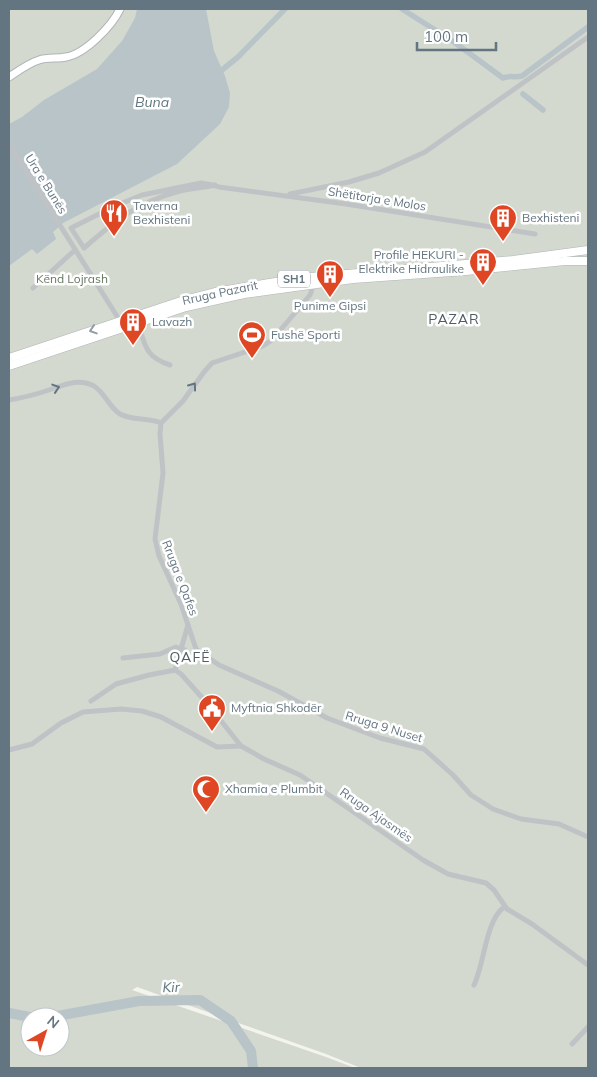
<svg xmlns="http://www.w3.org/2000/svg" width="597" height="1077" font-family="Mulish,sans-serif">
  <rect width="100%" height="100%" fill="#f4f4ef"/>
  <path fill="#d3d9cf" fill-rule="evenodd" d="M 9,9 L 588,9 L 588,1068 L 361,1068 L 326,1054 L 137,987 L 132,990 L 326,1057 L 355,1068 L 9,1068 ZM 30,1017 L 60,1017 L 60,1047 L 30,1047 Z"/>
  <polygon fill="#b9c4c9" points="137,9 206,9 214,51 225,76 230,93 229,107 220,124 177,164 63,223 53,232 56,239 37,254 32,249 9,266 9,124 22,117 44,100 97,69 122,41 135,18"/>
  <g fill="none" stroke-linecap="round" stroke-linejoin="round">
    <g stroke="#b9c4c9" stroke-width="5.5">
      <path d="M 402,9 L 454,42 L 503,78 C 510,75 515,78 522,76 L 588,27"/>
      <polyline points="222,70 238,57 285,9"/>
      <polyline points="523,94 543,110"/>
    </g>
    <g stroke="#b9c4c9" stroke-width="10">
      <polyline points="9,1013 30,1017"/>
      <polyline points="52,1017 139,1001 200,1000 231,1021 251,1051 253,1068"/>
    </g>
    <g stroke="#afb5b9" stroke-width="9">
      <path id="secondary" d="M 9,77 C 18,71 29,63 39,60 C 48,57 57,59 66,57 C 85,54 112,26 120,9"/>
    </g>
    <g stroke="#b0b5b8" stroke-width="9">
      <g id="primary">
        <polyline points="9,358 184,300 215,292 299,278 513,260 588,250"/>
        <polyline points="9,366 186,307 244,294 353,279 466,271 565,261 588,261"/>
      </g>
    </g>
    <g stroke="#bfc3c6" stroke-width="5">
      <polyline points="9,144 120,321"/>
      <path d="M 215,185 C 203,188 192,188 180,191 C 138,202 116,220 84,248 L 71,228 L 115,206 L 142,195 L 201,183 C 208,184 213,185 219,187 L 346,204 L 535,234"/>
      <polyline points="290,194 349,182 379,173 425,152 588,37"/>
      <polyline points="33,288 75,250"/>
      <path d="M 138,323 C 145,345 145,357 170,365"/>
      <path d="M 9,400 C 21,398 34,395 46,391 C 62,386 78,377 94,386 C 105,393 109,407 120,414 C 132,421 148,417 161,423"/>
      <polyline points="196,649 181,604 159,556 155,539 163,473 160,434 161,423 183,401 204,372 212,363 263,346 272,340 310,295 314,284"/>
      <polyline points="196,649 219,665 278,691 327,718 380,738 424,749 453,775 471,795 493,809 521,819 559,824 588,837"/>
      <polyline points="123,658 160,654 176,647"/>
      <polyline points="175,670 181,674 206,702 241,746 264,759 300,775 423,860 448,874 486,883 494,890 507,909 532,924 588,965"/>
      <polyline points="175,670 188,625"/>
      <polyline points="91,701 116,684 149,675 175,670"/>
      <polyline points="9,750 32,744 61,723 83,712 121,709 142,711 161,717 217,747 241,746"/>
      <path d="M 474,985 C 485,962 485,922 504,907"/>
      <polyline points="572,1044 588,1027"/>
    </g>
    <use href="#secondary" stroke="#fff" stroke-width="7"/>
    <use href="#primary" stroke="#fff" stroke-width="8"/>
    <polyline stroke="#bfc3c6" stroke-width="5" points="178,648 185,650"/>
  </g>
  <defs><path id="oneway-chevron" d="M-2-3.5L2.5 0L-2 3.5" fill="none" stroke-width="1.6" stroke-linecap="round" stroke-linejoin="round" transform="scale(1.25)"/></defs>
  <use stroke="#929ea6" href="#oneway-chevron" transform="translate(93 330) rotate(162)"/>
  <g stroke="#637580">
    <use href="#oneway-chevron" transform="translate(193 386) rotate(-54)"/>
    <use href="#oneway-chevron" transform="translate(56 388) rotate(-18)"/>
  </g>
  <defs>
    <g id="restaurant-pin" transform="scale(1.4375)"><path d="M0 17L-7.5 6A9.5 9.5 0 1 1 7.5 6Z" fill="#df4724" stroke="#fff"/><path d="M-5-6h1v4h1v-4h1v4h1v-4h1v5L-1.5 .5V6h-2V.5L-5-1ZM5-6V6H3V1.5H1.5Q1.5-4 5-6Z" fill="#fff"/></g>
    <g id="building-pin" transform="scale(1.4375)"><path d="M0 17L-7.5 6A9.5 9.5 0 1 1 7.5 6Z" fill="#df4724" stroke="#fff"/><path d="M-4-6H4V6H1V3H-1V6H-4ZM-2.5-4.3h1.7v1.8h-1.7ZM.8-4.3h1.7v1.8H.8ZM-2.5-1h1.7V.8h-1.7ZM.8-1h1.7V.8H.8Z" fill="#fff"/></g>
    <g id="stadium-pin" transform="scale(1.4375)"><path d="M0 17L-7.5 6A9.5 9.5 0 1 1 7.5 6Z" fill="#df4724" stroke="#fff"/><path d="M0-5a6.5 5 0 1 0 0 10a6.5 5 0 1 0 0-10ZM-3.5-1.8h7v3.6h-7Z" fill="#fff"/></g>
    <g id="civic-pin" transform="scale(1.4375)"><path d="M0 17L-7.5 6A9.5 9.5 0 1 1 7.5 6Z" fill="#df4724" stroke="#fff"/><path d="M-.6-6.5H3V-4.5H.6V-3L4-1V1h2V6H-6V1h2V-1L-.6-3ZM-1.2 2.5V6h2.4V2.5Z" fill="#fff"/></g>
    <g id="mosque-pin" transform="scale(1.4375)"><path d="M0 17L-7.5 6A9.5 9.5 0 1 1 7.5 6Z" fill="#df4724" stroke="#fff"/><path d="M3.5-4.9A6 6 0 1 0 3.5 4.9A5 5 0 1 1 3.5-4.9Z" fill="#fff"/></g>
  </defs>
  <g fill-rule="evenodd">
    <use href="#restaurant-pin" x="114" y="213"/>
    <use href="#building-pin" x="503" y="218"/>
    <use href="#building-pin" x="483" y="262"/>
    <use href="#building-pin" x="330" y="274"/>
    <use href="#building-pin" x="133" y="322"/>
    <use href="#stadium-pin" x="252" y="335"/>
    <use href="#civic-pin" x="212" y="708"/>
    <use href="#mosque-pin" x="206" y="789"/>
  </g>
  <g text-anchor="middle" stroke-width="5" stroke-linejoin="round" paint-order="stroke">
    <rect fill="#fff" stroke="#929ea6" stroke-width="1" x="278" y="270.5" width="32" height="17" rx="4"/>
    <g font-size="11" font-weight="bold" fill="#637580">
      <text x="294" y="283">SH1</text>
    </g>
    <g font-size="12" fill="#637580" stroke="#fff">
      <text transform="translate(46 184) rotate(58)" y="4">Ura e Bunës</text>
      <text transform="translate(377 199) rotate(9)" y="4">Shëtitorja e Molos</text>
      <text transform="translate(220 293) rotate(-12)" y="4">Rruga Pazarit</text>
      <text transform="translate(180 578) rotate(69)" y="4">Rruga e Qafes</text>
      <text transform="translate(384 727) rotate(17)" y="4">Rruga 9 Nuset</text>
      <text transform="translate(376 815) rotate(35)" y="4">Rruga Ajasmës</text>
    </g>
    <g font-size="12" fill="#637580" stroke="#fff" text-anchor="start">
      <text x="133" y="210">Taverna<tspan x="133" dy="14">Bexhisteni</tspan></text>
      <text x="522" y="222">Bexhisteni</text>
      <text x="464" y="259" text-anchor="end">Profile HEKURI -<tspan x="464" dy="14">Elektrike Hidraulike</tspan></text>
      <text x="330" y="310" text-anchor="middle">Punime Gipsi</text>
      <text x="152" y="326">Lavazh</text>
      <text x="271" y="339">Fushë Sporti</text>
      <text x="231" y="712">Myftnia Shkodër</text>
      <text x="225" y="793">Xhamia e Plumbit</text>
    </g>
    <g font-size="12" fill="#677862" stroke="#fff">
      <text x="72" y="283">Kënd Lojrash</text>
    </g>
    <g font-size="14" font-style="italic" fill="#5f777e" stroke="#fff">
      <text x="152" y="107">Buna</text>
      <text transform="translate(171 987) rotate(-1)" y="5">Kir</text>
    </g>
    <g font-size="14" letter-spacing="1" fill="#515d65" stroke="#fff">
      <text x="454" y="324">PAZAR</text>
      <text x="190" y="662">QAFË</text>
    </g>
  </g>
  <rect width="597" height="1077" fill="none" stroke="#637580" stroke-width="20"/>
  <g transform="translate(45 1032) rotate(39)"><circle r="24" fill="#ffffff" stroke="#c1c8cc"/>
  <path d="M0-4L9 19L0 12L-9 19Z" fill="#df4724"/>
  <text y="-8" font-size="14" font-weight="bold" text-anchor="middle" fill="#637580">N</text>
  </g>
  <path d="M417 42v8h79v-8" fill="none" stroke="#637580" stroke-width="2.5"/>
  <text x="424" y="42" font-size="15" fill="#637580" stroke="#ffffff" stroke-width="4" paint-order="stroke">100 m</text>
</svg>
